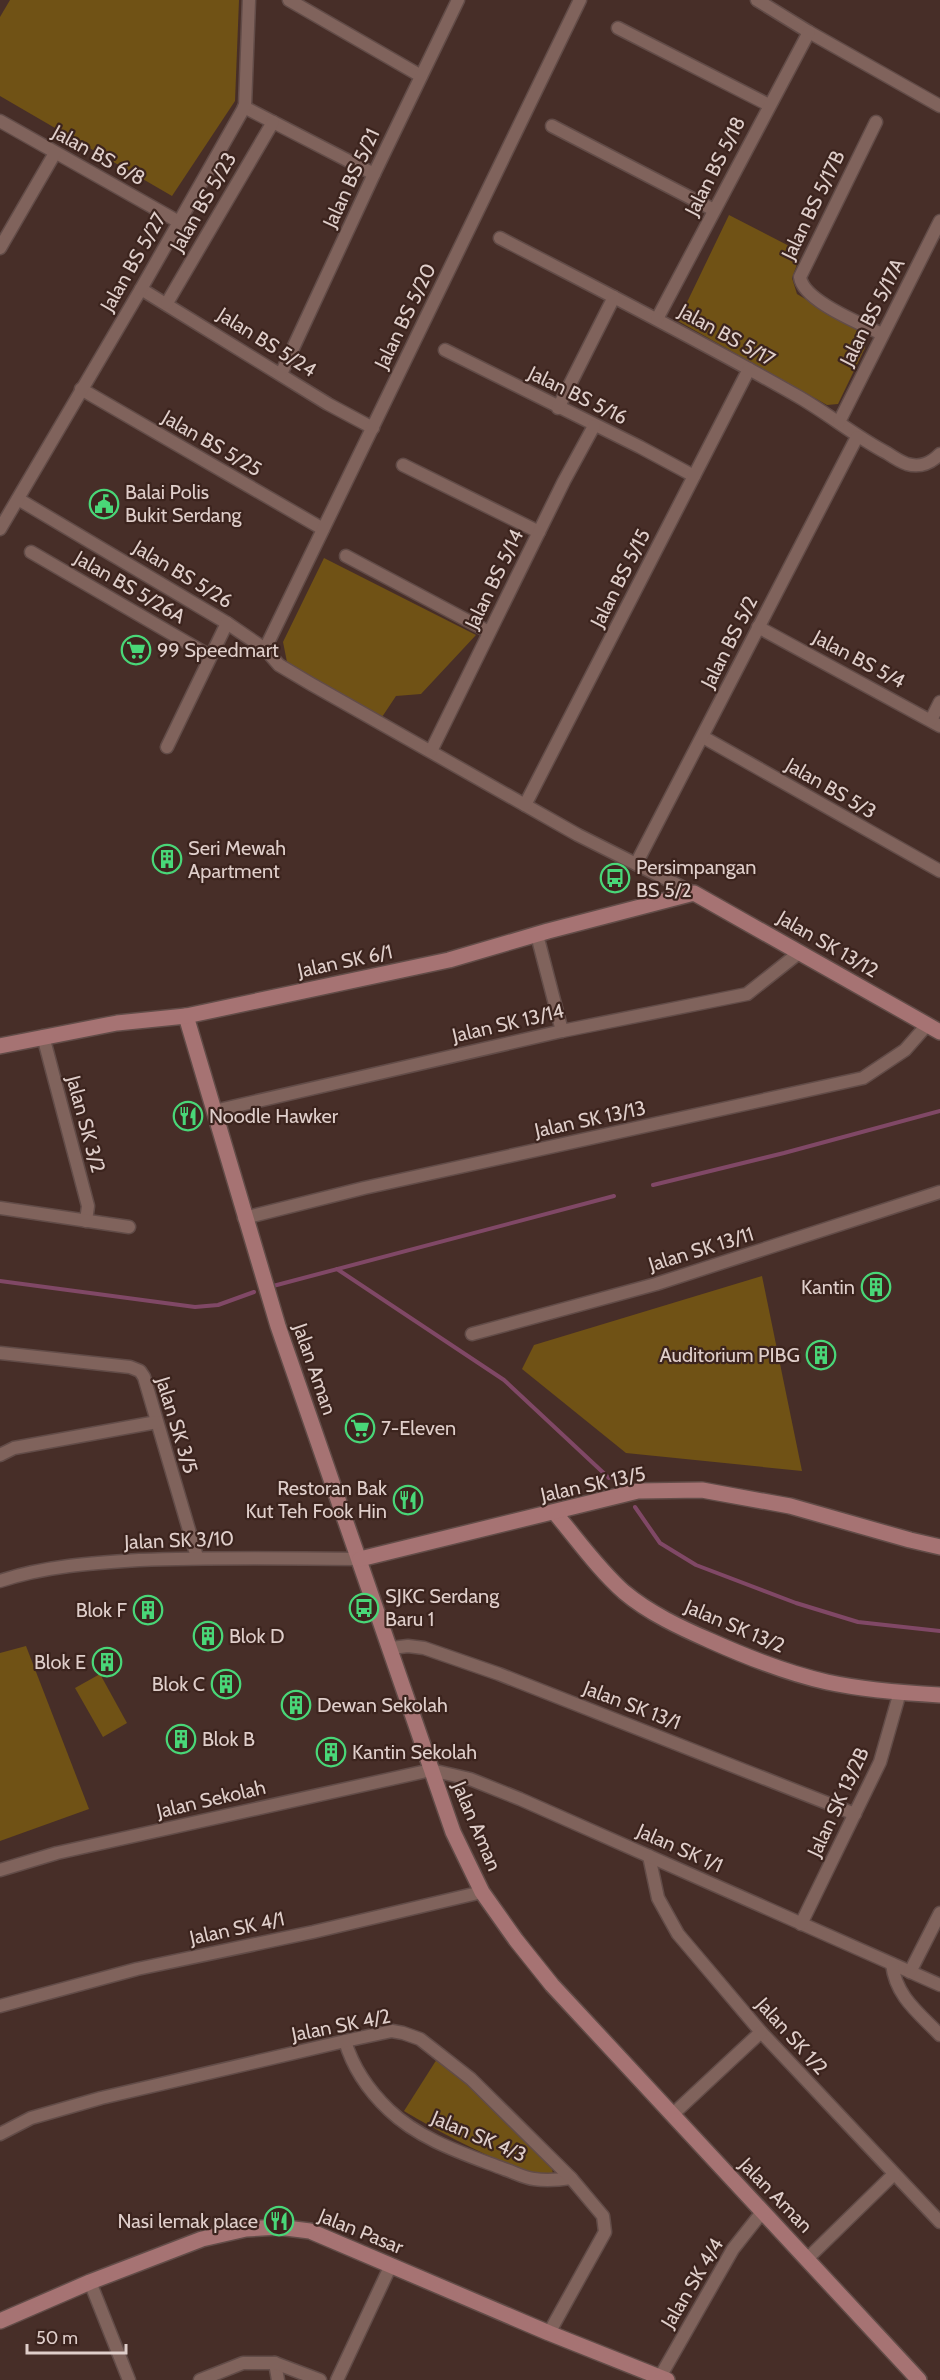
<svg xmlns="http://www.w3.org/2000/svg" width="940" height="2380" font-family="Cabin,sans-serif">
  <rect width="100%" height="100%" fill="#472e28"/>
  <g fill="#705215">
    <polygon points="10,0 239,0 235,101 172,196 0,96 0,17"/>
    <polygon points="729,215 793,248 799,259 792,278 797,294 862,333 865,348 838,404 827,405 678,321"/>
    <polygon points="324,558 476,635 421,694 396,696 382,717 288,667 283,642"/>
    <polygon points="762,1276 802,1471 626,1453 522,1369 534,1345"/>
    <polygon points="26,1646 89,1809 0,1841 0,1653"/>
    <polygon points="100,1674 127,1723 103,1737 75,1688"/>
    <path d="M 437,2059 L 471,2086 L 552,2168 L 553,2175 C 526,2180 430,2127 404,2111 Z"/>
  </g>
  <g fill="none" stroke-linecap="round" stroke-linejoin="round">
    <g stroke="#804866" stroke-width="4">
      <polyline points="653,1185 784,1153 940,1111"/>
      <polyline points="337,1269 504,1380 609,1478"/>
      <polyline points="0,1281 195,1307 218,1305 254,1292"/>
      <polyline points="273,1286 614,1196"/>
      <polyline points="635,1507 660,1543 696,1565 796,1603 858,1622 940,1631"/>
    </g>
    <g stroke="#624c48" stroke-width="15">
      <g id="street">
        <polyline points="289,0 421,76"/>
        <polyline points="757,0 809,32 940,106"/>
        <polyline points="618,28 769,105"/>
        <polyline points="244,107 374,174"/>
        <polyline points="0,121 179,222"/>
        <path d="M 876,122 L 800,277 C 803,301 862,324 882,334"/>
        <polyline points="552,126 714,210"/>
        <path d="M 500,238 C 600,290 701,341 799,397 C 830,415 856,437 887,453 C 893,457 901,462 907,464 C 921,468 931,463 940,454"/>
        <polyline points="0,248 55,153"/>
        <polyline points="141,289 328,404 373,428"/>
        <polyline points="167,303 273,122"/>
        <polyline points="657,319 809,32"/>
        <polyline points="445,350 640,447 694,476"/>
        <polyline points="281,374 374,174 458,0"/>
        <polyline points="81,389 323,529"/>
        <polyline points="558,408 614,297"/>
        <polyline points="839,422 940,221"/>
        <polyline points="403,465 539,532"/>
        <polyline points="18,499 227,623 265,649 279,665 311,684 578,835 694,893"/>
        <polyline points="0,529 141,289 245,106 249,0"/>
        <polyline points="31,552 210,656"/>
        <polyline points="346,556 489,632"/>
        <polyline points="758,627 940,726"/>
        <polyline points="265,649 580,0"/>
        <polyline points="931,720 940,702"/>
        <polyline points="703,737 940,871"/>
        <polyline points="167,747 227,623"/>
        <polyline points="431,751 564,481 594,426"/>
        <polyline points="525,805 749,369"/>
        <polyline points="636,864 857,437"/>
        <polyline points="537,935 562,1031"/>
        <polyline points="43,1036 88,1206 86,1221"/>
        <polyline points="214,1111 562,1031 747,994 800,952"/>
        <polyline points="0,1208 129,1227"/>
        <polyline points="244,1218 364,1188 863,1078 905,1050 927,1025"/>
        <polyline points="472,1334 656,1284 940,1192"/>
        <polyline points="0,1353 130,1367 140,1371 144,1377 197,1557"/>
        <polyline points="0,1455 14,1448 157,1422"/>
        <path d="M 0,1581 C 45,1566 93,1563 140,1560 C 214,1557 287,1558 360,1559"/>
        <polyline points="391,1648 408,1646 424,1648 499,1674 855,1814"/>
        <polyline points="649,1856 658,1898 678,1934 761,2032 940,2222"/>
        <polyline points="0,1870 57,1853 431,1770 470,1779 520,1799 940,1985"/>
        <polyline points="801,1924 880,1762 900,1692"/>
        <path d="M 892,1964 C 896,1997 919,2013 940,2035"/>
        <polyline points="910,1972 940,1913"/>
        <polyline points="0,2006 137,1969 313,1932 482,1892"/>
        <path d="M 345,2041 C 353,2068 369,2091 389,2110 C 420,2140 465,2154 504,2169 C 514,2172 524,2178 534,2179 C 547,2181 558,2180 571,2178"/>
        <polyline points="672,2115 761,2032"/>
        <polyline points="0,2134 31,2118 101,2098 345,2041 392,2031 403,2033 420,2039 471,2079 571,2178 603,2216 605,2232 549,2333"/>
        <polyline points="808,2258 894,2174"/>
        <polyline points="90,2282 129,2380"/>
        <polyline points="275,2363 278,2380"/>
        <polyline points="660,2377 733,2249 763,2211"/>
        <polyline points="200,2380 243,2363 275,2363 320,2380"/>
        <polyline points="337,2380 391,2265"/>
      </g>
    </g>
    <g stroke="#624c48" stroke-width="18">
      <g id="secondary">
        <polyline points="186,1016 278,1326 453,1832 482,1892 516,1940 552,1985 919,2380"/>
        <polyline points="0,1046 117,1023 186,1016 449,960 548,931 694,893 940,1032"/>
        <path d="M 555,1513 C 577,1539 598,1569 624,1592 C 649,1613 681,1628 711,1641 C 749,1658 786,1673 827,1682 C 864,1690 903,1693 940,1695"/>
        <polyline points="360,1559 638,1491 702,1490 790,1506 910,1540 940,1547"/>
        <polyline points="0,2321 90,2282 202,2239 246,2229 278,2227 310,2231 549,2333 667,2380"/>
      </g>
    </g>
    <use href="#street" stroke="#80635c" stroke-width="12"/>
    <use href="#secondary" stroke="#a67373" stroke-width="15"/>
  </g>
  <defs>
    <g id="civic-ring" transform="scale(1.5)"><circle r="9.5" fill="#3c241e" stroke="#49d778" stroke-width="1.5"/><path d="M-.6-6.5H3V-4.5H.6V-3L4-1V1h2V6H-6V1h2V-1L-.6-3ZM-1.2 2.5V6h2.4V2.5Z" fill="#49d778"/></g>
    <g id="supermarket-ring" transform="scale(1.5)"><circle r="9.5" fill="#3c241e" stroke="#49d778" stroke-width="1.5"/><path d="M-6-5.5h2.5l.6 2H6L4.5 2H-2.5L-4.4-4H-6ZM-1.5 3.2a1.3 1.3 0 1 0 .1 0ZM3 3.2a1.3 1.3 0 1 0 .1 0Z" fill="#49d778"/></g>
    <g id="building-ring" transform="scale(1.5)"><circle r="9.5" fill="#3c241e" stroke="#49d778" stroke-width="1.5"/><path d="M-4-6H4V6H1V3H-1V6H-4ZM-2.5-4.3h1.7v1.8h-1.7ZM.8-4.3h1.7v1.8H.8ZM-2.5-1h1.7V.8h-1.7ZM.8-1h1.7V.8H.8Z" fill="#49d778"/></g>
    <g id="bus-ring" transform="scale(1.5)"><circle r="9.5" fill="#3c241e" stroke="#49d778" stroke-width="1.5"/><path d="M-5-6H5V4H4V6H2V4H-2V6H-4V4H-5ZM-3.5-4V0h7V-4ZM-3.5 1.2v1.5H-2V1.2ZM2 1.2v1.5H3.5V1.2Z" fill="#49d778"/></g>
    <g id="restaurant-ring" transform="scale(1.5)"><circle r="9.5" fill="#3c241e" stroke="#49d778" stroke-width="1.5"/><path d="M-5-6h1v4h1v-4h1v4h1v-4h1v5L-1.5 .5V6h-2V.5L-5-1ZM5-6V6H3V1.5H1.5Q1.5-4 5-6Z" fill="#49d778"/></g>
  </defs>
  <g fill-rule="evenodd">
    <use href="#civic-ring" x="104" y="504"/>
    <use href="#supermarket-ring" x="136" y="650"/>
    <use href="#building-ring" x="167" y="859"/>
    <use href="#bus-ring" x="615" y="878"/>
    <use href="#restaurant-ring" x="188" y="1116"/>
    <use href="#building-ring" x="876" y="1287"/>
    <use href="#building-ring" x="821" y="1355"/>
    <use href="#supermarket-ring" x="360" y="1428"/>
    <use href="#restaurant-ring" x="408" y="1500"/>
    <use href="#bus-ring" x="364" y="1608"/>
    <use href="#building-ring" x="148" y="1610"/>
    <use href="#building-ring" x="208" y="1636"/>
    <use href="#building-ring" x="107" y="1662"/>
    <use href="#building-ring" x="226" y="1684"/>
    <use href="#building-ring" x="296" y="1705"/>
    <use href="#building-ring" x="181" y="1739"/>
    <use href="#building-ring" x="331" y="1752"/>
    <use href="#restaurant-ring" x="279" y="2221"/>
  </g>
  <g text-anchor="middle" stroke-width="4.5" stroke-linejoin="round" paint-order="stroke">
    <g font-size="20" fill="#dfceca" stroke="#3c241e">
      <text transform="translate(99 155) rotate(29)" y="7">Jalan BS 6/8</text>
      <text transform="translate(715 166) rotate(-63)" y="7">Jalan BS 5/18</text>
      <text transform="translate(351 178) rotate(-65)" y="7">Jalan BS 5/21</text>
      <text transform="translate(203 202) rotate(-60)" y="7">Jalan BS 5/23</text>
      <text transform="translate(813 205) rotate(-64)" y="7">Jalan BS 5/17B</text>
      <text transform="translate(133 262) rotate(-60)" y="7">Jalan BS 5/27</text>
      <text transform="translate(872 312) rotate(-63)" y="7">Jalan BS 5/17A</text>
      <text transform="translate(405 316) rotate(-64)" y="7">Jalan BS 5/20</text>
      <text transform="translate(727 335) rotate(29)" y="7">Jalan BS 5/17</text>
      <text transform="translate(267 342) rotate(32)" y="7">Jalan BS 5/24</text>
      <text transform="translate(578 395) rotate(26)" y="7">Jalan BS 5/16</text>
      <text transform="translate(212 443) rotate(30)" y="7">Jalan BS 5/25</text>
      <text transform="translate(183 574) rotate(31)" y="7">Jalan BS 5/26</text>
      <text transform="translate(620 578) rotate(-63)" y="7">Jalan BS 5/15</text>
      <text transform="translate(494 579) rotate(-64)" y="7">Jalan BS 5/14</text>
      <text transform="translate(130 587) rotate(30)" y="7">Jalan BS 5/26A</text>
      <text transform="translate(729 642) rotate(-63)" y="7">Jalan BS 5/2</text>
      <text transform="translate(859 659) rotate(28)" y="7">Jalan BS 5/4</text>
      <text transform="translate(831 788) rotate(30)" y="7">Jalan BS 5/3</text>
      <text transform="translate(828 944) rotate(30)" y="7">Jalan SK 13/12</text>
      <text transform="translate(345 961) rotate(-12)" y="7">Jalan SK 6/1</text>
      <text transform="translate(508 1023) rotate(-13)" y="7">Jalan SK 13/14</text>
      <text transform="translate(590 1119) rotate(-12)" y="7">Jalan SK 13/13</text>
      <text transform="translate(86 1124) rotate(75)" y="7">Jalan SK 3/2</text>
      <text transform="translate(701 1249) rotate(-17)" y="7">Jalan SK 13/11</text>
      <text transform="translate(315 1369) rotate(71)" y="7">Jalan Aman</text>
      <text transform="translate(177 1425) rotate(73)" y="7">Jalan SK 3/5</text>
      <text transform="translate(593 1484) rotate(-12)" y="7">Jalan SK 13/5</text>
      <text transform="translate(179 1540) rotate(-2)" y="7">Jalan SK 3/10</text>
      <text transform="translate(735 1626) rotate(23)" y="7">Jalan SK 13/2</text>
      <text transform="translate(632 1705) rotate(21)" y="7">Jalan SK 13/1</text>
      <text transform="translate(211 1799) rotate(-13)" y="7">Jalan Sekolah</text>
      <text transform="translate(838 1802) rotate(-65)" y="7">Jalan SK 13/2B</text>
      <text transform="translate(477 1826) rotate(67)" y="7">Jalan Aman</text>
      <text transform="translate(680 1848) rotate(24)" y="7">Jalan SK 1/1</text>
      <text transform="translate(237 1928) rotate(-12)" y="7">Jalan SK 4/1</text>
      <text transform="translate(341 2025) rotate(-11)" y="7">Jalan SK 4/2</text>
      <text transform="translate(792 2036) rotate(48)" y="7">Jalan SK 1/2</text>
      <text transform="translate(479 2136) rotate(23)" y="7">Jalan SK 4/3</text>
      <text transform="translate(776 2195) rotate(46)" y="7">Jalan Aman</text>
      <text transform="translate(361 2231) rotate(22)" y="7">Jalan Pasar</text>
      <text transform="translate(692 2283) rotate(-59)" y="7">Jalan SK 4/4</text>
    </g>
    <g font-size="20" fill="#dfceca" stroke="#3c241e" text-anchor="start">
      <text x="125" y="499">Balai Polis<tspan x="125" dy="23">Bukit Serdang</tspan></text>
      <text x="157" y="657">99 Speedmart</text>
      <text x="188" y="855">Seri Mewah<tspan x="188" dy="23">Apartment</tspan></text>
      <text x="636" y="874">Persimpangan<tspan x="636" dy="23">BS 5/2</tspan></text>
      <text x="209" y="1123">Noodle Hawker</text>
      <text x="855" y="1294" text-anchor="end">Kantin</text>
      <text x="800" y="1362" text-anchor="end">Auditorium PIBG</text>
      <text x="381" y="1435">7-Eleven</text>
      <text x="387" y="1495" text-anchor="end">Restoran Bak<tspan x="387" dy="23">Kut Teh Fook Hin</tspan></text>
      <text x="385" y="1603">SJKC Serdang<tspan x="385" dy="23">Baru 1</tspan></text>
      <text x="127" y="1617" text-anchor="end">Blok F</text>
      <text x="229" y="1643">Blok D</text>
      <text x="86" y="1669" text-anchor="end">Blok E</text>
      <text x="205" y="1691" text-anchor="end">Blok C</text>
      <text x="317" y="1712">Dewan Sekolah</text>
      <text x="202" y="1746">Blok B</text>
      <text x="352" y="1759">Kantin Sekolah</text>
      <text x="258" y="2228" text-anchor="end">Nasi lemak place</text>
    </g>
  </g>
  <path d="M27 2344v9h99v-9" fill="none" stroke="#dfceca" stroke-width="3"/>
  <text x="36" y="2344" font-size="18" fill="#dfceca" stroke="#3c241e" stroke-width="4.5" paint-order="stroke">50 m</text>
</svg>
